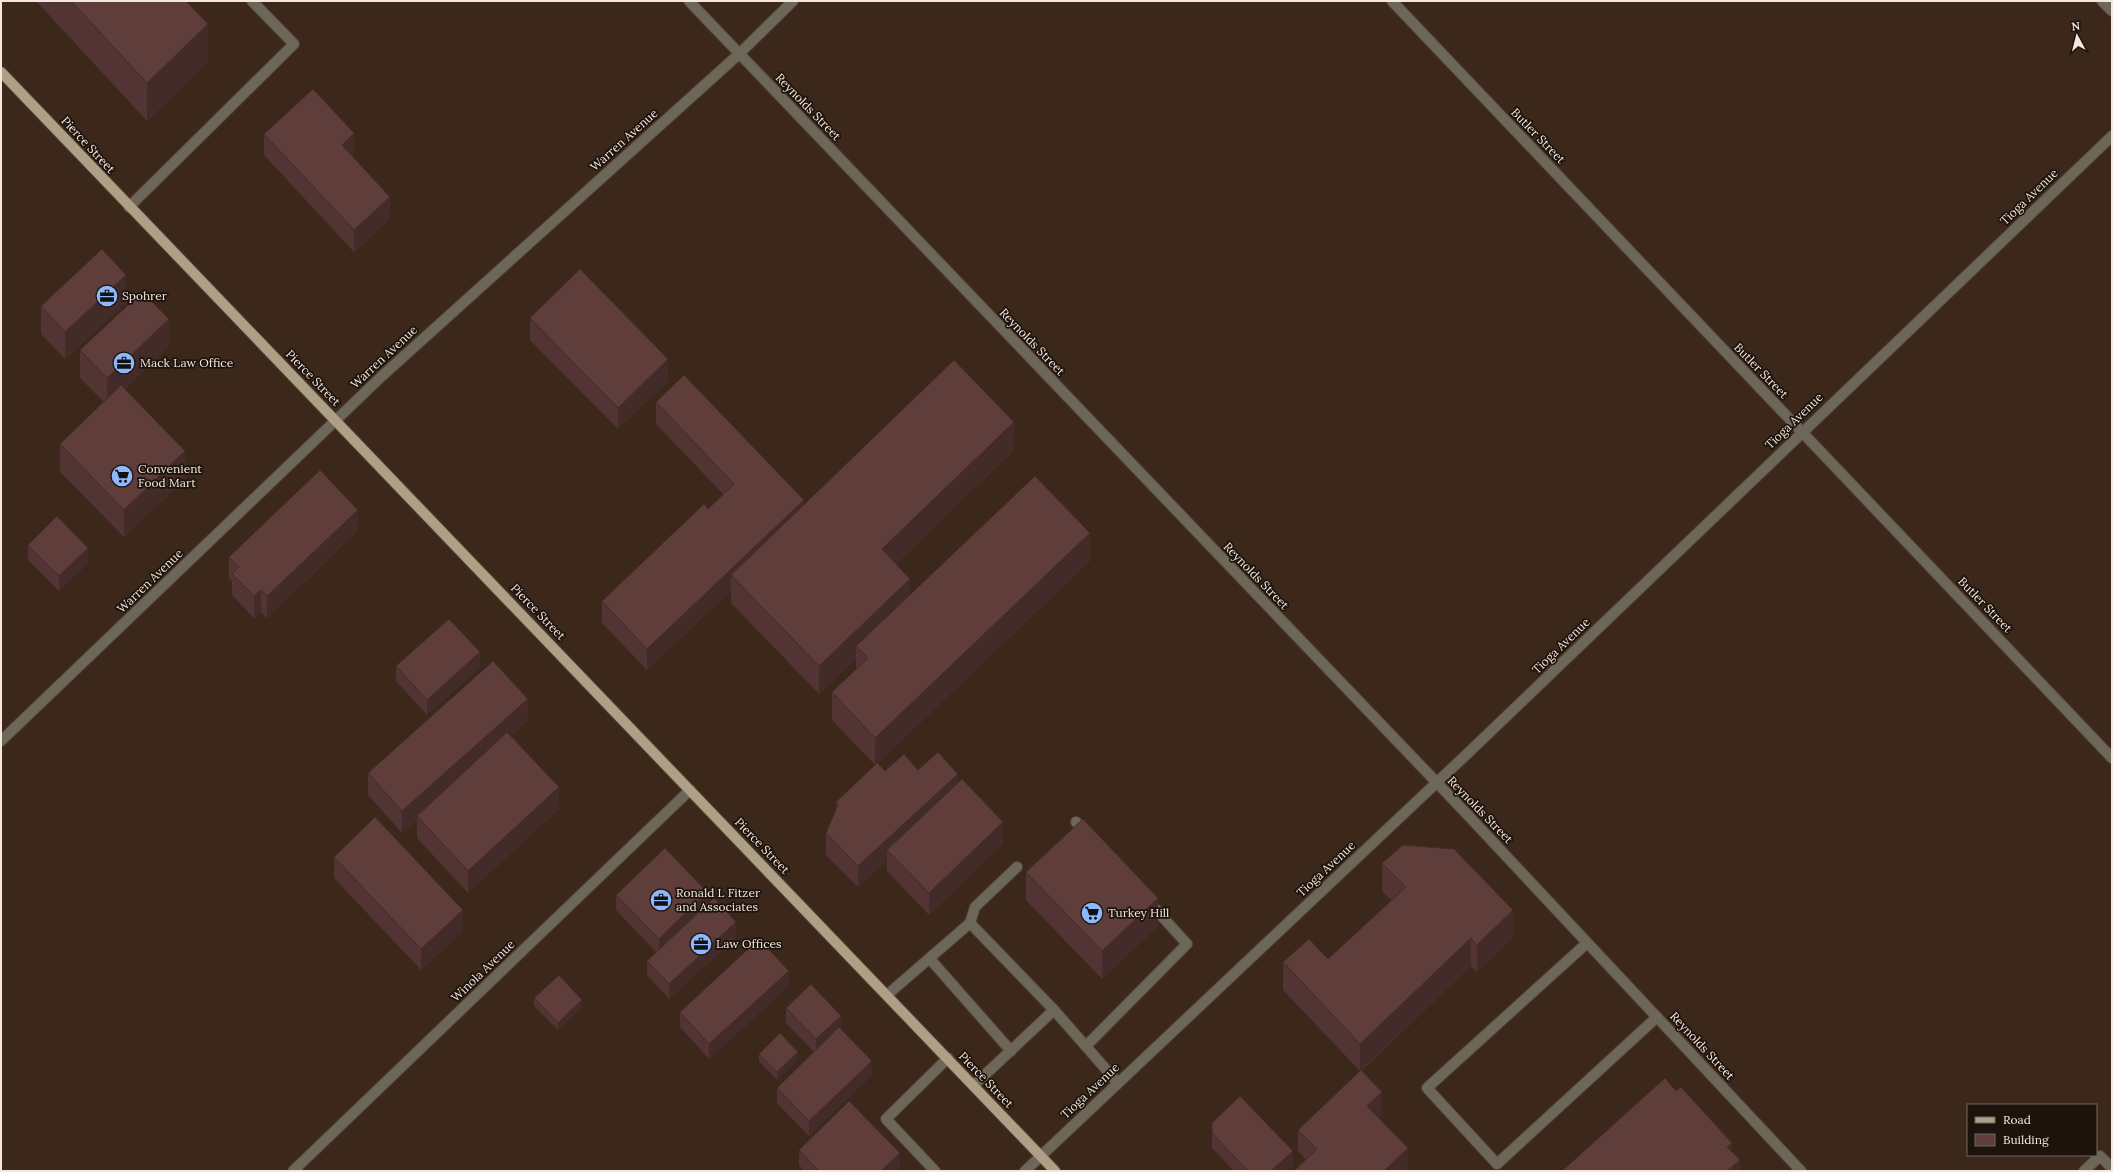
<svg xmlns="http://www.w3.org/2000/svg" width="2113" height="1172" font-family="Lora,serif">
  <rect width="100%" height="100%" fill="#3c281a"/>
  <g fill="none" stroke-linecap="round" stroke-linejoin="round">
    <g stroke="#564335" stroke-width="12">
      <g id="minor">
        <polyline points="689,1 1463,810 1801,1171"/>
        <polyline points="1392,1 2112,758"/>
        <polyline points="2102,1 2112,11"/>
        <polyline points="129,207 294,44 252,1"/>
        <polyline points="1,741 382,376 739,54 793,1"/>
        <polyline points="1076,822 1087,834"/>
        <polyline points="970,923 975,907 1017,867"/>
        <polyline points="1587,943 1427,1088 1497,1164 1657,1017"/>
        <polyline points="930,959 1011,1051"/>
        <polyline points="887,995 970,923 1054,1010 1118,1083"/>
        <polyline points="1086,1046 1187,944 1149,902"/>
        <polyline points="974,1085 1054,1010"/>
        <polyline points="293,1171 690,790"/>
        <polyline points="935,1171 886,1119 948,1058"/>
        <polyline points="1025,1171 1467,754 2112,136"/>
        <polyline points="2084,1171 2100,1156 2112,1168"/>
      </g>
    </g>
    <g stroke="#564335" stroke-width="12">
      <polyline id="major" points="1,72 1055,1171"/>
    </g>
    <use href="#minor" stroke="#6d675a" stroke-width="10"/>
    <use href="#major" stroke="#ada086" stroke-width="10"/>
  </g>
  <g fill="#513433">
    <polygon points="36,1 186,1 208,62 147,121"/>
    <polygon points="264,134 354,155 352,157 390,219 354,252 264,155"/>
    <polygon points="126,303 65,359 41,334 41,306"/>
    <polygon points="530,318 668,381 618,429 530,340"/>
    <polygon points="169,347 125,389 185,479 124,537 60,472 60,444 104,402 80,378 80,350"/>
    <polygon points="656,402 804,505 1014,450 896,564 910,594 1090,561 878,763 885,771 918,770 958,783 1003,844 929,915 887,871 887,861 858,887 826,855 826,833 836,810 836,802 875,765 832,720 832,692 856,669 856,658 819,694 731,603 731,591 647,670 602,623 602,601 708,509 724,495 656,424"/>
    <polygon points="358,531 267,618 261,612 254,618 232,595 232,581 229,579 229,557"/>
    <polygon points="28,545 88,563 59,591 28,560"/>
    <polygon points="396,666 480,667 427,715 396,681"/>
    <polygon points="528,721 510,736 559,809 468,893 417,838 417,820 402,833 368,795 368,773"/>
    <polygon points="334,857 463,931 421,970 334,878"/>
    <polygon points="1382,863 1513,938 1477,972 1471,966 1361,1071 1382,1114 1378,1118 1408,1170 1407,1171 1294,1171 1306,1159 1298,1151 1298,1130 1360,1071 1283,990 1283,962 1328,959 1392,901 1382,891"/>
    <polygon points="1026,872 1158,926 1102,979 1026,900"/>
    <polygon points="616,895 707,904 736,937 669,999 647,975 647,961 656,952 616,910"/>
    <polygon points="789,986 709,1059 680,1027 680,1012"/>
    <polygon points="534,998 582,1008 558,1030 534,1006"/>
    <polygon points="786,1008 841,1029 872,1075 809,1136 777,1103 777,1088 814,1052 786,1023"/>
    <polygon points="759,1054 798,1060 777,1080 759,1061"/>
    <polygon points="1212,1123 1293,1166 1287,1171 1234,1171 1212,1148"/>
    <polygon points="799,1150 900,1168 896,1171 804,1171 799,1165"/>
  </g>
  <g fill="#422b29">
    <polygon points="208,24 208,62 147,121 147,83"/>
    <polygon points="354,133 354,155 342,167 342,145"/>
    <polygon points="390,197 390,219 354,252 354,230"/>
    <polygon points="126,275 126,303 65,359 65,332"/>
    <polygon points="169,319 169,347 107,406 107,378"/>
    <polygon points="668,359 668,381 618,429 618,408"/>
    <polygon points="1014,422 1014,450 882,577 882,549"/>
    <polygon points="185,451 185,479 124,537 124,510"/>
    <polygon points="804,500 804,521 731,575 731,591 647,670 647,649"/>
    <polygon points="358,510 358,531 267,618 267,596"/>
    <polygon points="1090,533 1090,561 875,766 875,738"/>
    <polygon points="88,548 88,563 59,591 59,576"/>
    <polygon points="910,579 910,606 856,646 856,658 819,694 819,666"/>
    <polygon points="261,590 261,612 254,618 254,596"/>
    <polygon points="480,652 480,667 427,715 427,700"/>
    <polygon points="528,699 528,721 419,818 417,816 417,820 402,833 402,811"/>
    <polygon points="958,774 958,795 887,850 887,861 858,887 858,866"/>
    <polygon points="559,787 559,809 468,893 468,871"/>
    <polygon points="1003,822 1003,844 929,915 929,893"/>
    <polygon points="707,892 707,906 659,954 659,939"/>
    <polygon points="1158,898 1158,926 1102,979 1102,951"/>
    <polygon points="463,910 463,931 421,970 421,949"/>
    <polygon points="1513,910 1513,938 1477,972 1477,945"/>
    <polygon points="736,922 736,937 669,999 669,984"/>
    <polygon points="1471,938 1471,966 1360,1071 1360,1044"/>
    <polygon points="789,971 789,986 709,1059 709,1044"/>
    <polygon points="582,1000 582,1008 558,1030 558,1023"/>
    <polygon points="841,1016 841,1031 816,1054 816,1039"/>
    <polygon points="798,1052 798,1060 777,1080 777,1072"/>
    <polygon points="872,1061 872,1075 809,1136 809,1121"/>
    <polygon points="1382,1092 1382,1114 1367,1128 1367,1106"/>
    <polygon points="1732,1143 1732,1166 1740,1160 1740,1171 1727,1171 1727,1147"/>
    <polygon points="1408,1148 1408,1170 1407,1171 1384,1171"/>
    <polygon points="1293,1151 1293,1166 1287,1171 1271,1171"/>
    <polygon points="900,1153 900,1168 896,1171 881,1171"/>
  </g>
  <g fill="#5e3d3b" stroke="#422b29">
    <polygon points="71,1 186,1 208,24 147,83"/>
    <polygon points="313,89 354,133 342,145 390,197 354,230 264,134"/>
    <polygon points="102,249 126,275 65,332 41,306"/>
    <polygon points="580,269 668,359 618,408 530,318"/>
    <polygon points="142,292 169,319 107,378 80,350"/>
    <polygon points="954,360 1014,422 882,549 910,579 819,666 731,575"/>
    <polygon points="684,375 804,500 647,649 602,601 704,504 708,509 734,484 656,402"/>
    <polygon points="121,385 185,451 124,510 60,444"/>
    <polygon points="320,470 358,510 267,596 261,590 254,596 232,574 239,567 229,557"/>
    <polygon points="1035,476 1090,533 875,738 832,692 868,658 856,646"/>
    <polygon points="57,516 88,548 59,576 28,545"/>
    <polygon points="449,619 480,652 427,700 396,666"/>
    <polygon points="493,661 528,699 402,811 368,773"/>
    <polygon points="507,732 559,787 468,871 417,816"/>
    <polygon points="938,752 958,774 858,866 826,833 838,805 836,802 877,763 885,771 904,754 918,770"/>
    <polygon points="962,779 1003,822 929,893 887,850"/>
    <polygon points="375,817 463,910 421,949 334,857"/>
    <polygon points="1083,819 1158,898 1102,951 1026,872"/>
    <polygon points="1403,845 1454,849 1513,910 1477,945 1471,938 1360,1044 1283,962 1309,939 1328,959 1406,887 1382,863"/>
    <polygon points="665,848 707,892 659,939 616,895"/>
    <polygon points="714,898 736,922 669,984 647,961"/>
    <polygon points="759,939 789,971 709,1044 680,1012"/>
    <polygon points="559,975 582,1000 558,1023 534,998"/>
    <polygon points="811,984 841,1016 816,1039 786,1008"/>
    <polygon points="839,1027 872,1061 809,1121 777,1088"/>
    <polygon points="780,1033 798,1052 777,1072 759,1054"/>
    <polygon points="1361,1070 1382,1092 1367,1106 1408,1148 1384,1171 1294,1171 1317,1149 1298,1130"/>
    <polygon points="1665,1078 1676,1091 1681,1087 1732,1143 1727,1147 1740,1160 1727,1171 1562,1171"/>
    <polygon points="1240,1096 1293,1151 1271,1171 1248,1171 1212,1133 1212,1123"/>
    <polygon points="849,1101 900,1153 881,1171 819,1171 799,1150"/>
  </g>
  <defs>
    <g id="office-disc" transform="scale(1.15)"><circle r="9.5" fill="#8db9fc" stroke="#1c130d"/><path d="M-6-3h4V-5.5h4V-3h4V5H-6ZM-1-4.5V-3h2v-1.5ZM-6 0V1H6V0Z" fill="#111"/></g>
    <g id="supermarket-disc" transform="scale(1.15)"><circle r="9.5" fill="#8db9fc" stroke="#1c130d"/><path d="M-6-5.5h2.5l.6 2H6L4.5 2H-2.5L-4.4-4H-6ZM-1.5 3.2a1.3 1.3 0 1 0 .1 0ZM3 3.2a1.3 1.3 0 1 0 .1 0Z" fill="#111"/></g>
  </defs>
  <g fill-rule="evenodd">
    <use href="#office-disc" x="107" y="296"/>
    <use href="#office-disc" x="124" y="363"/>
    <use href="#supermarket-disc" x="122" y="476"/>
    <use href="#office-disc" x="661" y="900"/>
    <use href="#supermarket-disc" x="1092" y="913"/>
    <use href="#office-disc" x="701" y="944"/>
  </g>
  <g text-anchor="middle" stroke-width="3.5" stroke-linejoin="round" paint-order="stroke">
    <g font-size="12" fill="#f5e7de" stroke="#1c130d">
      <text transform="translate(808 107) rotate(46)" y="4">Reynolds Street</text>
      <text transform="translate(1538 136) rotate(46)" y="4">Butler Street</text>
      <text transform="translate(624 140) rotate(-42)" y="4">Warren Avenue</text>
      <text transform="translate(88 145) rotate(47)" y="4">Pierce Street</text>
      <text transform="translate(2029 197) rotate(-44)" y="4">Tioga Avenue</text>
      <text transform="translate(1032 342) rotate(46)" y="4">Reynolds Street</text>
      <text transform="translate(384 357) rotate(-43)" y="4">Warren Avenue</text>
      <text transform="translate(1761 371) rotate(46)" y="4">Butler Street</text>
      <text transform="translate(313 378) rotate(46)" y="4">Pierce Street</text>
      <text transform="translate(1794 421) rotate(-44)" y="4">Tioga Avenue</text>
      <text transform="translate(1256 576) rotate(46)" y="4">Reynolds Street</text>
      <text transform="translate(150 581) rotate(-44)" y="4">Warren Avenue</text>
      <text transform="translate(1985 605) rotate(46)" y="4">Butler Street</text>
      <text transform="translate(538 612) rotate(46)" y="4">Pierce Street</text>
      <text transform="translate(1561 646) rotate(-44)" y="4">Tioga Avenue</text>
      <text transform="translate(1480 810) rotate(46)" y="4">Reynolds Street</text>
      <text transform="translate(762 846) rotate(46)" y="4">Pierce Street</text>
      <text transform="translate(1326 869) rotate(-43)" y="4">Tioga Avenue</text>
      <text transform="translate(483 971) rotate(-44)" y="4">Winola Avenue</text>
      <text transform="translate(1702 1046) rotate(47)" y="4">Reynolds Street</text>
      <text transform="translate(986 1080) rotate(46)" y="4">Pierce Street</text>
      <text transform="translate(1090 1091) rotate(-43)" y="4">Tioga Avenue</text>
    </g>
    <g font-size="12" fill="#f5e7de" stroke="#1c130d" text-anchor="start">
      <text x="122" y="300">Spohrer</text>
      <text x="140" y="367">Mack Law Office</text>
      <text x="138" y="473">Convenient<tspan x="138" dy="14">Food Mart</tspan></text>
      <text x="676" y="897">Ronald L Fitzer<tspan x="676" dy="14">and Associates</tspan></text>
      <text x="1108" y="917">Turkey Hill</text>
      <text x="716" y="948">Law Offices</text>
    </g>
  </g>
  <rect width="2113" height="1172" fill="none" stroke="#f5e7de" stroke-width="4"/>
  <rect x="1967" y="1104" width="130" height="52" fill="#1c130d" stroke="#736861"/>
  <rect x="1975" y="1117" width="20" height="6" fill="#ada086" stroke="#736861"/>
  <text x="2003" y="1124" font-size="12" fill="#f5e7de">Road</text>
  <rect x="1975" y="1134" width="20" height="12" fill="#5e3d3b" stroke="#736861"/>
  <text x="2003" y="1144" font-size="12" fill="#f5e7de">Building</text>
  <g transform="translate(2077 36) rotate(353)" stroke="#1c130d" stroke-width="3" paint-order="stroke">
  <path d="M0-3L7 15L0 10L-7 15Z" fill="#f5e7de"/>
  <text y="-6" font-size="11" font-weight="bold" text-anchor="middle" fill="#f5e7de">N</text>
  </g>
</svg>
